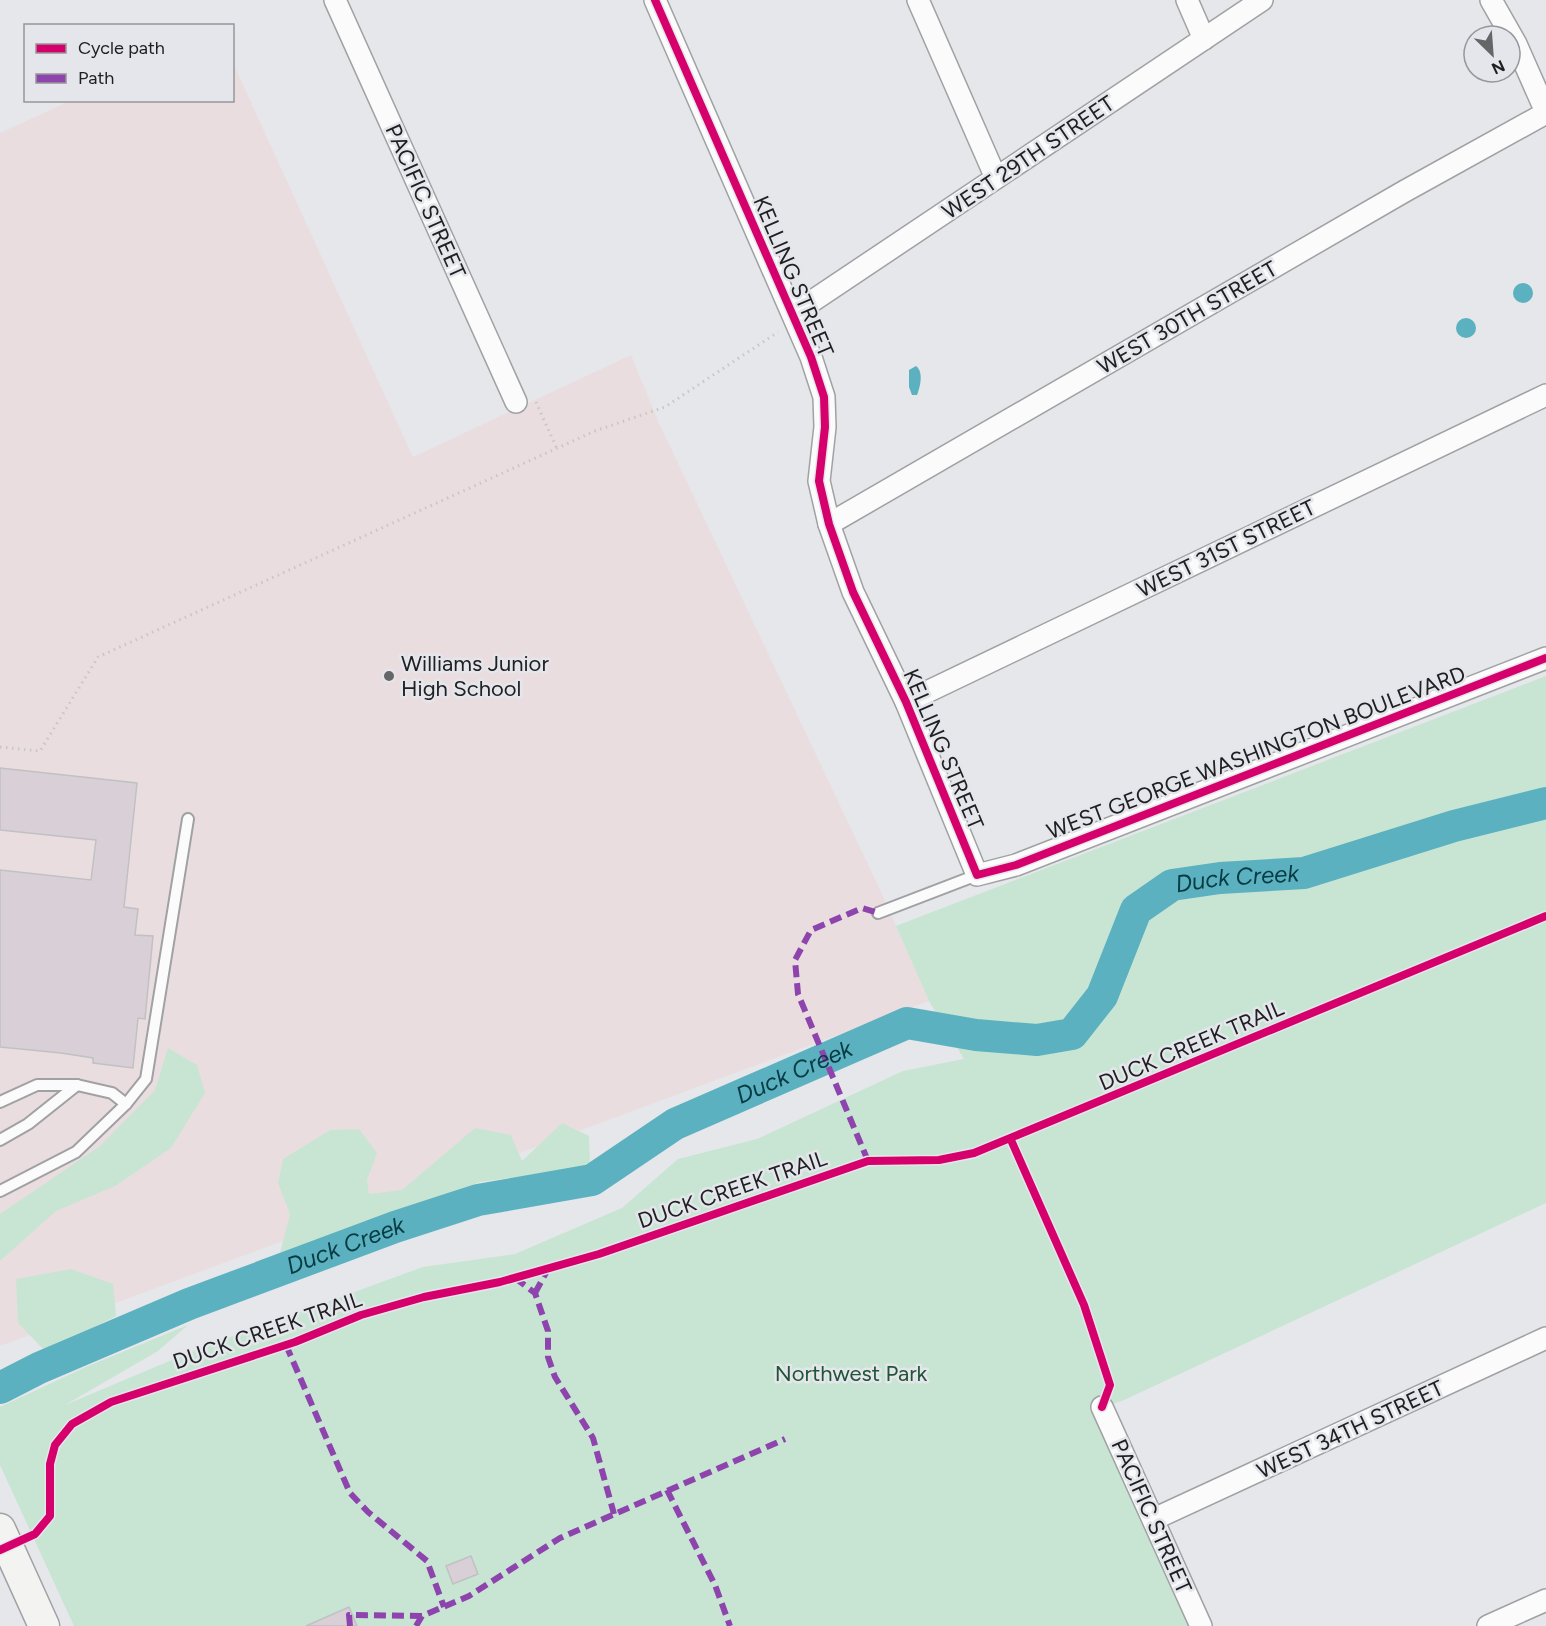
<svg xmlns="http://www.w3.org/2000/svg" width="1546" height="1626" font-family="Figtree,sans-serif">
  <rect width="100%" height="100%" fill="#e5e7ea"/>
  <polygon fill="#eadde0" points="233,63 413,457 631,355 659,423 882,894 929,1001 0,1346 0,133 70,101 232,100"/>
  <g fill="#c8e5d3">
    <polygon points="1546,676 1546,1203 1124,1400 1103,1407 1201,1626 74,1626 0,1465 0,1407 86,1367 188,1325 158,1351 65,1405 198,1349 423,1267 515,1254 622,1208 678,1159 757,1139 903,1071 964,1059 929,1001 896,926"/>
    <polygon points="168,1048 197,1065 205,1093 171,1148 115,1186 56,1211 0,1261 0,1214 100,1146 155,1090"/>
    <polygon points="562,1123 589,1136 590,1168 480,1182 280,1253 290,1214 278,1183 283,1159 330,1130 359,1129 377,1153 367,1180 369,1194 402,1190 475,1128 511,1135 522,1161"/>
    <polygon points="71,1269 113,1284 116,1316 46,1352 18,1323 16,1279"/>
  </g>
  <g fill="#5cb1c0">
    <circle cx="1523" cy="293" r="10"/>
    <circle cx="1466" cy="328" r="10"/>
    <path d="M 916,366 C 924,372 920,387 917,395 L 912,395 L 909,387 L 909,370 Z"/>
  </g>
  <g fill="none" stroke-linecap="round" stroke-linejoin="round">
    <path stroke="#5cb1c0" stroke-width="32" id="s1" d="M 0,1388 L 39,1368 L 189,1304 L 395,1227 L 478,1200 L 592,1180 L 675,1124 L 907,1023 L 976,1035 L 1037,1040 L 1072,1034 L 1102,996 L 1136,910 L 1172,885 L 1220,878 L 1304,873 L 1454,826 L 1546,803"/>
  </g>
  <g fill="#d9cfd6" stroke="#c1c1c3" stroke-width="1.5">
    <polygon points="0,768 137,783 124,907 138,909 135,935 153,936 145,1019 138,1018 133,1068 93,1063 93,1058 61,1053 0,1047 0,870 91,880 96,840 0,830"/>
    <polygon points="471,1556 478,1574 453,1584 446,1566"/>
    <polygon points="349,1607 357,1626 306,1626"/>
  </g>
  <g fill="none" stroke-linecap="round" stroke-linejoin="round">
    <g stroke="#a0a1a3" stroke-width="14">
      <g id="service">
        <polyline points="878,913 977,875"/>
        <polyline points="0,1102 37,1085 77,1085 112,1093 126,1104"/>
        <polyline points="0,1140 28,1124 77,1085"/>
        <polyline points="0,1191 76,1152 126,1104 146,1079 188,819"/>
      </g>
    </g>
    <g stroke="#a0a1a3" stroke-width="24">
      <g id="minor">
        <polyline points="335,0 516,402"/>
        <polyline points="655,0 811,357 824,397 825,427 819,481 829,524 853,592 906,702 977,875 1016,865 1546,658"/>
        <polyline points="918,0 996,178"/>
        <polyline points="1187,0 1204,39"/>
        <polyline points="1491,0 1516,44 1546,112"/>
        <polyline points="793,314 1262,0"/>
        <polyline points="829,524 1405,191 1546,113"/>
        <polyline points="906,702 1546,395"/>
        <polyline points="1102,1407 1201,1626"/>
        <polyline points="1154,1519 1546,1338"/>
        <polyline points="1488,1626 1546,1600"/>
      </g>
    </g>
    <g stroke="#a0a1a3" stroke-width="33">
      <polyline id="secondary" points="0,1529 44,1626"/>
    </g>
    <g stroke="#c7c7c7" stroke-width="3" stroke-dasharray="1.5 4.5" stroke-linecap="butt">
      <polyline points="536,402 557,449"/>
      <polyline points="0,747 40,751 98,657 595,431 665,407 778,332"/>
    </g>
    <use href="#service" stroke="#fbfbfc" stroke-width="10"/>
    <use href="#minor" stroke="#fbfbfc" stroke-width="21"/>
    <use href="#secondary" stroke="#f3f3f1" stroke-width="30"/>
    <g stroke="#8e44ad" stroke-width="6" stroke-dasharray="12 6" stroke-linecap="butt">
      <polyline points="868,1161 798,994 795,960 811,930 862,908 878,913"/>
      <polyline points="515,1278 535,1293 548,1331 548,1357 555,1377 593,1438 614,1514"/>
      <polyline points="535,1293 548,1269"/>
      <polyline points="286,1345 350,1493 368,1512 427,1561 444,1607"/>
      <polyline points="667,1490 715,1585 730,1626"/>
      <polyline points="350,1626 349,1615 422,1616"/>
      <polyline points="416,1626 422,1616 469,1596 560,1538 785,1439"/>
    </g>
    <g stroke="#e4e6eb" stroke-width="11">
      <g id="cycleway">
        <polyline points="655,0 811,357 824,397 825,427 819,481 829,524 853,592 906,702 977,875 1016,865 1546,658"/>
        <polyline points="1011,1140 1084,1305 1110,1385 1102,1407"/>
        <polyline points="0,1550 35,1534 50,1516 50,1464 55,1445 72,1424 111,1402 295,1342 361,1315 424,1297 500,1282 599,1254 868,1161 939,1160 974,1153 1546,916"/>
      </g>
    </g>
    <use href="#cycleway" stroke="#d6006c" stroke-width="8"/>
  </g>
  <circle fill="#656668" stroke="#e4e6eb" stroke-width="2" cx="389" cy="676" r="6"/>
  <g text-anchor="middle" stroke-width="5" stroke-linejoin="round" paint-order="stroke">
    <g font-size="22" fill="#202022" stroke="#e4e6eb">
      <text transform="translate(1028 157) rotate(-34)" y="8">WEST 29TH STREET</text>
      <text transform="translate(426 201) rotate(66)" y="8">PACIFIC STREET</text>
      <text transform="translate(794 276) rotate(67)" y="8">KELLING STREET</text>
      <text transform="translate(1187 317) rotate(-30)" y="8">WEST 30TH STREET</text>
      <text transform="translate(1226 548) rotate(-26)" y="8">WEST 31ST STREET</text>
      <text transform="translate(944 749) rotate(67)" y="8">KELLING STREET</text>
      <text transform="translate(1256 752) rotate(-21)" y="8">WEST GEORGE WASHINGTON BOULEVARD</text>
      <text transform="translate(1191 1045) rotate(-23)" y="8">DUCK CREEK TRAIL</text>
      <text transform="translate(732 1189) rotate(-19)" y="8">DUCK CREEK TRAIL</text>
      <text transform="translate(267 1330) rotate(-19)" y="8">DUCK CREEK TRAIL</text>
      <text transform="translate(1350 1429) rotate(-25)" y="8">WEST 34TH STREET</text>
      <text transform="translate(1152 1516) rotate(66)" y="8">PACIFIC STREET</text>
    </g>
    <g font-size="22" fill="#202022" stroke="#e4e6eb" text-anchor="start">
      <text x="401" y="671">Williams Junior<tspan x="401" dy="25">High School</tspan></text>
    </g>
    <g font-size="22" fill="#1e5534" stroke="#e4e6eb">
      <text x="851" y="1381">Northwest Park</text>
    </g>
    <g font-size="24" font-style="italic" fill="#073c44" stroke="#e4e6eb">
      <text dy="8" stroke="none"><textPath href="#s1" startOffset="1400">Duck Creek</textPath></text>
      <text dy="8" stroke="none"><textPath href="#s1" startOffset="860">Duck Creek</textPath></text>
      <text dy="8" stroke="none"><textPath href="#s1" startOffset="374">Duck Creek</textPath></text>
    </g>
  </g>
  <rect x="24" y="24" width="210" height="78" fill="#e4e6eb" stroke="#96979b" stroke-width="1.5"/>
  <rect x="36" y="44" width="30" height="9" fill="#d6006c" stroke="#96979b" stroke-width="1.5"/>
  <text x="78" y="54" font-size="18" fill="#202022">Cycle path</text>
  <rect x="36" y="74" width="30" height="9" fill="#8e44ad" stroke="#96979b" stroke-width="1.5"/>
  <text x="78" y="84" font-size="18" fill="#202022">Path</text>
  <g transform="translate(1492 54) rotate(155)"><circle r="28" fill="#e4e6eb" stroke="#96979b" stroke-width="1.5"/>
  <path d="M0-4.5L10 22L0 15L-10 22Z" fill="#656668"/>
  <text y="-9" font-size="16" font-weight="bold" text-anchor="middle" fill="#202022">N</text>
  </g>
</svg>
